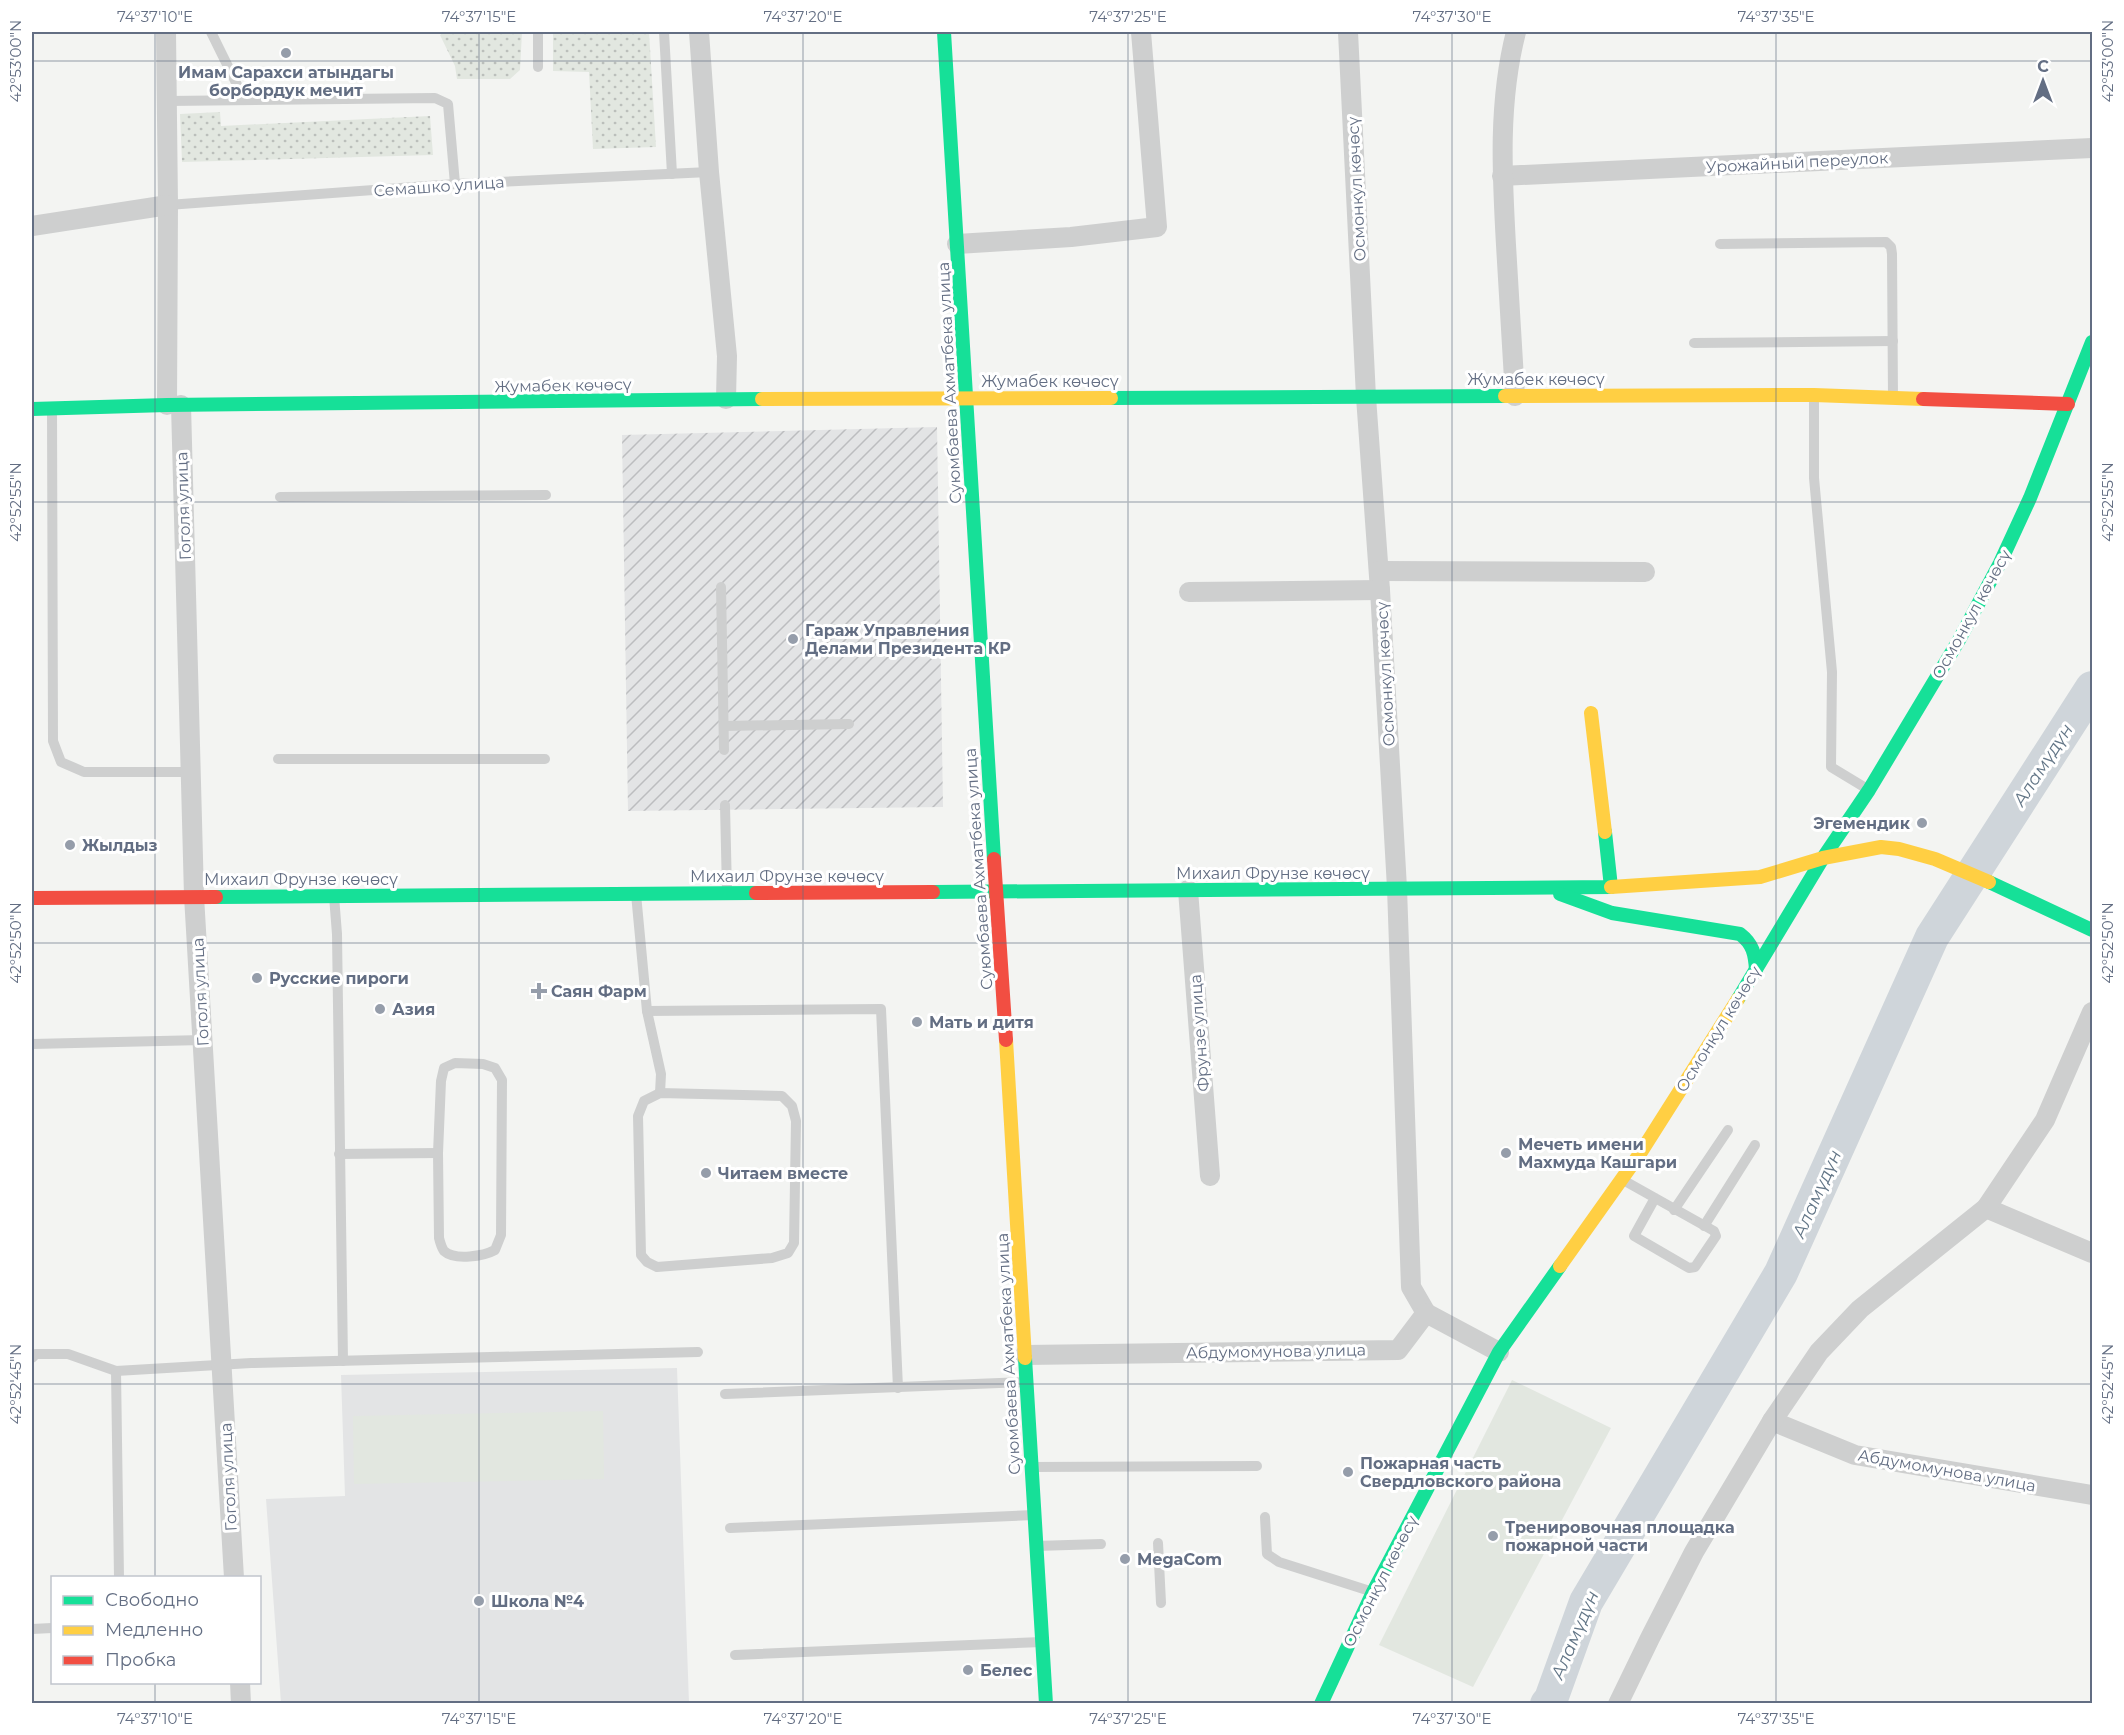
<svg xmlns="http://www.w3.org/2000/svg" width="2124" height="1735" font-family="Montserrat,sans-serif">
  <defs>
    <pattern id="industrial-furrows" width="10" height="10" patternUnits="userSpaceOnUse" patternTransform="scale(1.5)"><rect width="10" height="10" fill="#e3e4e5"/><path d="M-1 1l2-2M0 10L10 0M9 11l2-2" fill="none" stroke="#bcbdbf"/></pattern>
    <pattern id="grass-dots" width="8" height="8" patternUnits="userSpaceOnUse" patternTransform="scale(1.5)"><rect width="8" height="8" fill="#e2e7e0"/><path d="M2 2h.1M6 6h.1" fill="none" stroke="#bbbfbb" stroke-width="1.8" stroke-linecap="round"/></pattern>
  </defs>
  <rect width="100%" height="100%" fill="#f3f4f2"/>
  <polygon fill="#e3e4e5" points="677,1368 689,1703 281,1703 266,1499 345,1496 341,1375"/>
  <polygon fill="url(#industrial-furrows)" points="937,427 943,807 628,811 622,435"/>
  <g fill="url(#grass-dots)">
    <polygon points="446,32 522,32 520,70 510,79 457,79 455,66 440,35"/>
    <polygon points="553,32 649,32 656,147 593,149 589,72 553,71"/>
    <polygon points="220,112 221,126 430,116 433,155 182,162 180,114"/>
  </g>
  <g fill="#e2e7e0">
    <polygon points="1512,1380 1611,1428 1473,1687 1379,1645"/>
    <polygon points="603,1411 604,1479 354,1484 353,1416"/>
  </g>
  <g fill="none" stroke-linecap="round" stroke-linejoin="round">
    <polyline stroke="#cfd5da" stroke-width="34" points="1547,1704 1551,1699 1586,1602 1781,1273 1932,937 2092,688"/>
    <g stroke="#cecfcf" stroke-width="10">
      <polyline points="211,32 244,99"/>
      <polyline points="538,32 538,67"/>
      <polyline points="664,32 672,174"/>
      <polyline points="168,101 435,98 448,104 455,184"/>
      <polyline points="168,205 455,184 709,172"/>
      <polyline points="1720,244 1886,242 1891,247 1892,254 1893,398"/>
      <polyline points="1694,343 1893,341"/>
      <polyline points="1814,395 1814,478 1832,672 1831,767 1869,790"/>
      <polyline points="52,409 53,741 61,762 84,772 190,772"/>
      <polyline points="280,497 546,495"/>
      <polyline points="721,587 724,750"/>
      <polyline points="724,726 849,724"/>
      <polyline points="278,759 545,759"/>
      <polyline points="725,805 727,892"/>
      <polyline points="636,894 647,1011 661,1074 660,1093"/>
      <polyline points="334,896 337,934 343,1361"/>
      <polyline points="647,1011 881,1009 898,1388"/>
      <polyline points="32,1044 203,1040"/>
      <path d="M 455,1063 L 483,1064 L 495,1068 L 502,1080 L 501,1235 L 495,1250 C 484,1256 455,1261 444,1251 C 442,1248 440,1242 439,1238 L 438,1153 L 441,1081 L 444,1068 Z"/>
      <polygon points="660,1093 782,1096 792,1106 796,1121 794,1243 788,1253 772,1258 657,1267 647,1262 641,1255 638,1116 644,1101"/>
      <polyline points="339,1154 438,1153"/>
      <polyline points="1623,1180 1714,1231 1716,1236 1695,1267 1689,1268 1634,1236 1655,1198"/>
      <polyline points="1674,1210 1728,1130"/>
      <polyline points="1704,1226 1755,1145"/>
      <polyline points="32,1358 36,1354 68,1354 116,1371"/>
      <polyline points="725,1394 1026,1382"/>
      <polyline points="1032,1467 1257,1466"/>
      <polyline points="1265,1517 1267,1554 1279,1562 1373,1592"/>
      <polyline points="730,1528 1034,1515"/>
      <polyline points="1158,1543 1161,1603"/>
      <polyline points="1036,1546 1101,1544"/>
      <polyline points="119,1578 116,1371 251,1363 698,1352"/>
      <polyline points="32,1629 52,1628"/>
      <polyline points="735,1655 1042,1642"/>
    </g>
    <g stroke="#cecfcf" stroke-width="20">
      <polyline points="166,32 168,205 167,405"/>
      <polyline points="699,32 709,172 727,356 726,399"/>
      <polyline points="1348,32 1366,397 1380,590 1397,888 1411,1287 1426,1313"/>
      <polyline points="1502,176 2092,148"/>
      <polyline points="32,226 168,205"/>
      <polyline points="957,244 1071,237 1157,227 1141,32"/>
      <path d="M 1515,396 C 1512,346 1509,295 1506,245 C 1502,174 1498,102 1516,32"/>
      <polyline points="181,405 194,896 234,1578"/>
      <polyline points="1379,571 1645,572"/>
      <polyline points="1189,592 1380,590"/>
      <polyline points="1188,890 1210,1176"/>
      <polyline points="1986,1208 2092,1253"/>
      <polyline points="1025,1355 1398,1350 1426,1313 1499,1352"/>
      <polyline points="1772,1421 1855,1455 2092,1495"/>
      <polyline points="240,1682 241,1704"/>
      <polyline points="1618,1704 1650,1638 1694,1552 1772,1421 1819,1352 1860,1309 1986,1208 2045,1120 2092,1012"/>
    </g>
    <g stroke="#16e098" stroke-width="14">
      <polyline points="944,32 994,859"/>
      <polyline points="1111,398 1505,396"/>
      <polyline points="32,409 167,405 762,399"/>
      <polyline points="1989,882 2092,930"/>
      <polyline points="933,892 1611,887 1605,832"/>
      <path d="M 1560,894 L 1612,913 L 1740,934 C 1753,944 1755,954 1756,970"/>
      <polyline points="216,897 756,893"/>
      <polyline points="1738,999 1823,858 1869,790 1959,640 2000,563 2030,498 2092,342"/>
      <polyline points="1025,1358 1046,1704"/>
      <polyline points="1321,1704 1373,1592 1499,1352 1560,1266"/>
    </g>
    <g stroke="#ffcf43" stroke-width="14">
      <polyline points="1505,396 1814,395 1923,399"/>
      <polyline points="762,399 1111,398"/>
      <polyline points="1591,713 1605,832"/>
      <polyline points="1611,887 1760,877 1823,858 1881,847 1899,849 1935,859 1989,882"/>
      <polyline points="1006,1040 1025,1358"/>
      <polyline points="1560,1266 1641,1152 1738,999"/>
    </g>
    <g stroke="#f24e42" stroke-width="14">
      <polyline points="1923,399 2068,404"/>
      <polyline points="994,859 1006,1040"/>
      <polyline points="756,893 933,892"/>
      <polyline points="32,898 216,897"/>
    </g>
  </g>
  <path fill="none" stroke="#636e83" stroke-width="1.5" stroke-opacity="0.45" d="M 155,32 L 155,1578M 479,32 L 479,1704M 803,32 L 803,1704M 1128,32 L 1128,1704M 1452,32 L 1452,1704M 1776,32 L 1776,1704M 32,61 L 2092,61M 32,502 L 2092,502M 32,943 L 2092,943M 32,1384 L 2092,1384M 155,1682 L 155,1704"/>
  <g fill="#959daa" stroke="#fff" stroke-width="2">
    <circle cx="286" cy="53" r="6"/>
    <circle cx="793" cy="639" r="6"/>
    <circle cx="1922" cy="823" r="6"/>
    <circle cx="70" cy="845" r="6"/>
    <circle cx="257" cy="978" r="6"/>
    <path d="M536 982h6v6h6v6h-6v6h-6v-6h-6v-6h6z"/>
    <circle cx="380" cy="1009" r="6"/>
    <circle cx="917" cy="1022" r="6"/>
    <circle cx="1506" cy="1153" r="6"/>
    <circle cx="706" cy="1173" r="6"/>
    <circle cx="1348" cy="1472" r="6"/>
    <circle cx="1493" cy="1536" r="6"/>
    <circle cx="1125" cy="1559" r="6"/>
    <circle cx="479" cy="1601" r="6"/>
    <circle cx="968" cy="1670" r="6"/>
  </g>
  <g text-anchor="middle" stroke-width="6" stroke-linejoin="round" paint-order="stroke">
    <g font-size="16" font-weight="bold" fill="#636e83" stroke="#fff" text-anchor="start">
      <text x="286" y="78" text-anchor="middle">Имам Сарахси атындагы<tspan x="286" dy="18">борбордук мечит</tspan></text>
      <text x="805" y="636">Гараж Управления<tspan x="805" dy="18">Делами Президента КР</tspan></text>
      <text x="1910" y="829" text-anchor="end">Эгемендик</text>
      <text x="82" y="851">Жылдыз</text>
      <text x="269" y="984">Русские пироги</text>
      <text x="551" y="997">Саян Фарм</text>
      <text x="392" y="1015">Азия</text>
      <text x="929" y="1028">Мать и дитя</text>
      <text x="1518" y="1150">Мечеть имени<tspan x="1518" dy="18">Махмуда Кашгари</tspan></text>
      <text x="718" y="1179">Читаем вместе</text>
      <text x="1360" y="1469">Пожарная часть<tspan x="1360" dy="18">Свердловского района</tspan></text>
      <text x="1505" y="1533">Тренировочная площадка<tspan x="1505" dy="18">пожарной части</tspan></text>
      <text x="1137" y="1565">MegaCom</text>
      <text x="491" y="1607">Школа №4</text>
      <text x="980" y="1676">Белес</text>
    </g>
    <g font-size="16" fill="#636e83" stroke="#fff">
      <text transform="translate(1797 162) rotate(-3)" y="6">Урожайный переулок</text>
      <text transform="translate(439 186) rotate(-4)" y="6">Семашко улица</text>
      <text transform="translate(1356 189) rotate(-93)" y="6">Осмонкул көчөсү</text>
      <text x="1536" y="385">Жумабек көчөсү</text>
      <text x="1050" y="387">Жумабек көчөсү</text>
      <text transform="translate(949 383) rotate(-93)" y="6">Суюмбаева Ахматбека улица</text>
      <text transform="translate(563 385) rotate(-1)" y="6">Жумабек көчөсү</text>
      <text transform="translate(183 506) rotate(-92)" y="6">Гоголя улица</text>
      <text transform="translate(1971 614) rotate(-61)" y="6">Осмонкул көчөсү</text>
      <text transform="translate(1385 674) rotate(-93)" y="6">Осмонкул көчөсү</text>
      <text transform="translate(978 869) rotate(-94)" y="6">Суюмбаева Ахматбека улица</text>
      <text x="1273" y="879">Михаил Фрунзе көчөсү</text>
      <text x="787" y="882">Михаил Фрунзе көчөсү</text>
      <text x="301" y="885">Михаил Фрунзе көчөсү</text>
      <text transform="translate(200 992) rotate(-93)" y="6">Гоголя улица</text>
      <text transform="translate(1718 1029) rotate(-58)" y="6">Осмонкул көчөсү</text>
      <text transform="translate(1199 1033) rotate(-94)" y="6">Фрунзе улица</text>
      <text transform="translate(1276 1351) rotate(-1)" y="6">Абдумомунова улица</text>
      <text transform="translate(1008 1354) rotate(-93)" y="6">Суюмбаева Ахматбека улица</text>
      <text transform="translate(1947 1470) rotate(10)" y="6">Абдумомунова улица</text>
      <text transform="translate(228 1477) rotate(-93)" y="6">Гоголя улица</text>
      <text transform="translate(1380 1581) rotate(-63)" y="6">Осмонкул көчөсү</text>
    </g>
    <g font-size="18" font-style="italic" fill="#637687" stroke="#fff">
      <text transform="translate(2043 765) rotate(-57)" y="6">Аламүдүн</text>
      <text transform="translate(1817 1194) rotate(-66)" y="6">Аламүдүн</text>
      <text transform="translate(1575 1635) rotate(-67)" y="6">Аламүдүн</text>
    </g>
  </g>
  <rect width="2124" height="1735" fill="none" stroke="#ffffff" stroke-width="66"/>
  <rect x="51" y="1576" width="210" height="108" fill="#ffffff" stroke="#c1c5cd" stroke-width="1.5"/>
  <rect x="63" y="1596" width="30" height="9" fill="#16e098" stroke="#c1c5cd" stroke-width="1.5"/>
  <text x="105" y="1606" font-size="18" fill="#636e83">Свободно</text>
  <rect x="63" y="1626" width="30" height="9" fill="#ffcf43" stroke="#c1c5cd" stroke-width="1.5"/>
  <text x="105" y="1636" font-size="18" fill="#636e83">Медленно</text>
  <rect x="63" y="1656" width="30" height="9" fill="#f24e42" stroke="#c1c5cd" stroke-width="1.5"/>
  <text x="105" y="1666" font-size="18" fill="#636e83">Пробка</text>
  <g transform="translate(2043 81)" stroke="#ffffff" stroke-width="4.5" paint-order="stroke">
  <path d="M0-4.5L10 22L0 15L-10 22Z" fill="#636e83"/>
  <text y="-9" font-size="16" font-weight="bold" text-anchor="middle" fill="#636e83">С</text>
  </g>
  <rect x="33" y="33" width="2058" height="1669" fill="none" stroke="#636e83" stroke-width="2"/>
  <g font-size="15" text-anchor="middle" fill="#636e83">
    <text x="155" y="22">74°37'10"E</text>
    <text x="479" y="22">74°37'15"E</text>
    <text x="803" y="22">74°37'20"E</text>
    <text x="1128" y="22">74°37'25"E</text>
    <text x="1452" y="22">74°37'30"E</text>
    <text x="1776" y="22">74°37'35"E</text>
    <text transform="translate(16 61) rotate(-90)" y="5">42°53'00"N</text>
    <text transform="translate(2108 61) rotate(-90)" y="5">42°53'00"N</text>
    <text transform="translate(16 502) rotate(-90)" y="5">42°52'55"N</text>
    <text transform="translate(2108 502) rotate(-90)" y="5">42°52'55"N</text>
    <text transform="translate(16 943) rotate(-90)" y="5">42°52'50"N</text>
    <text transform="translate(2108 943) rotate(-90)" y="5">42°52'50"N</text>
    <text transform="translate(16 1384) rotate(-90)" y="5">42°52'45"N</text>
    <text transform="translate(2108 1384) rotate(-90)" y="5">42°52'45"N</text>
    <text x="155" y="1724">74°37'10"E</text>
    <text x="479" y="1724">74°37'15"E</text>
    <text x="803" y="1724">74°37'20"E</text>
    <text x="1128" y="1724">74°37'25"E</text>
    <text x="1452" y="1724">74°37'30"E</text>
    <text x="1776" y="1724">74°37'35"E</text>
  </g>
</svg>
